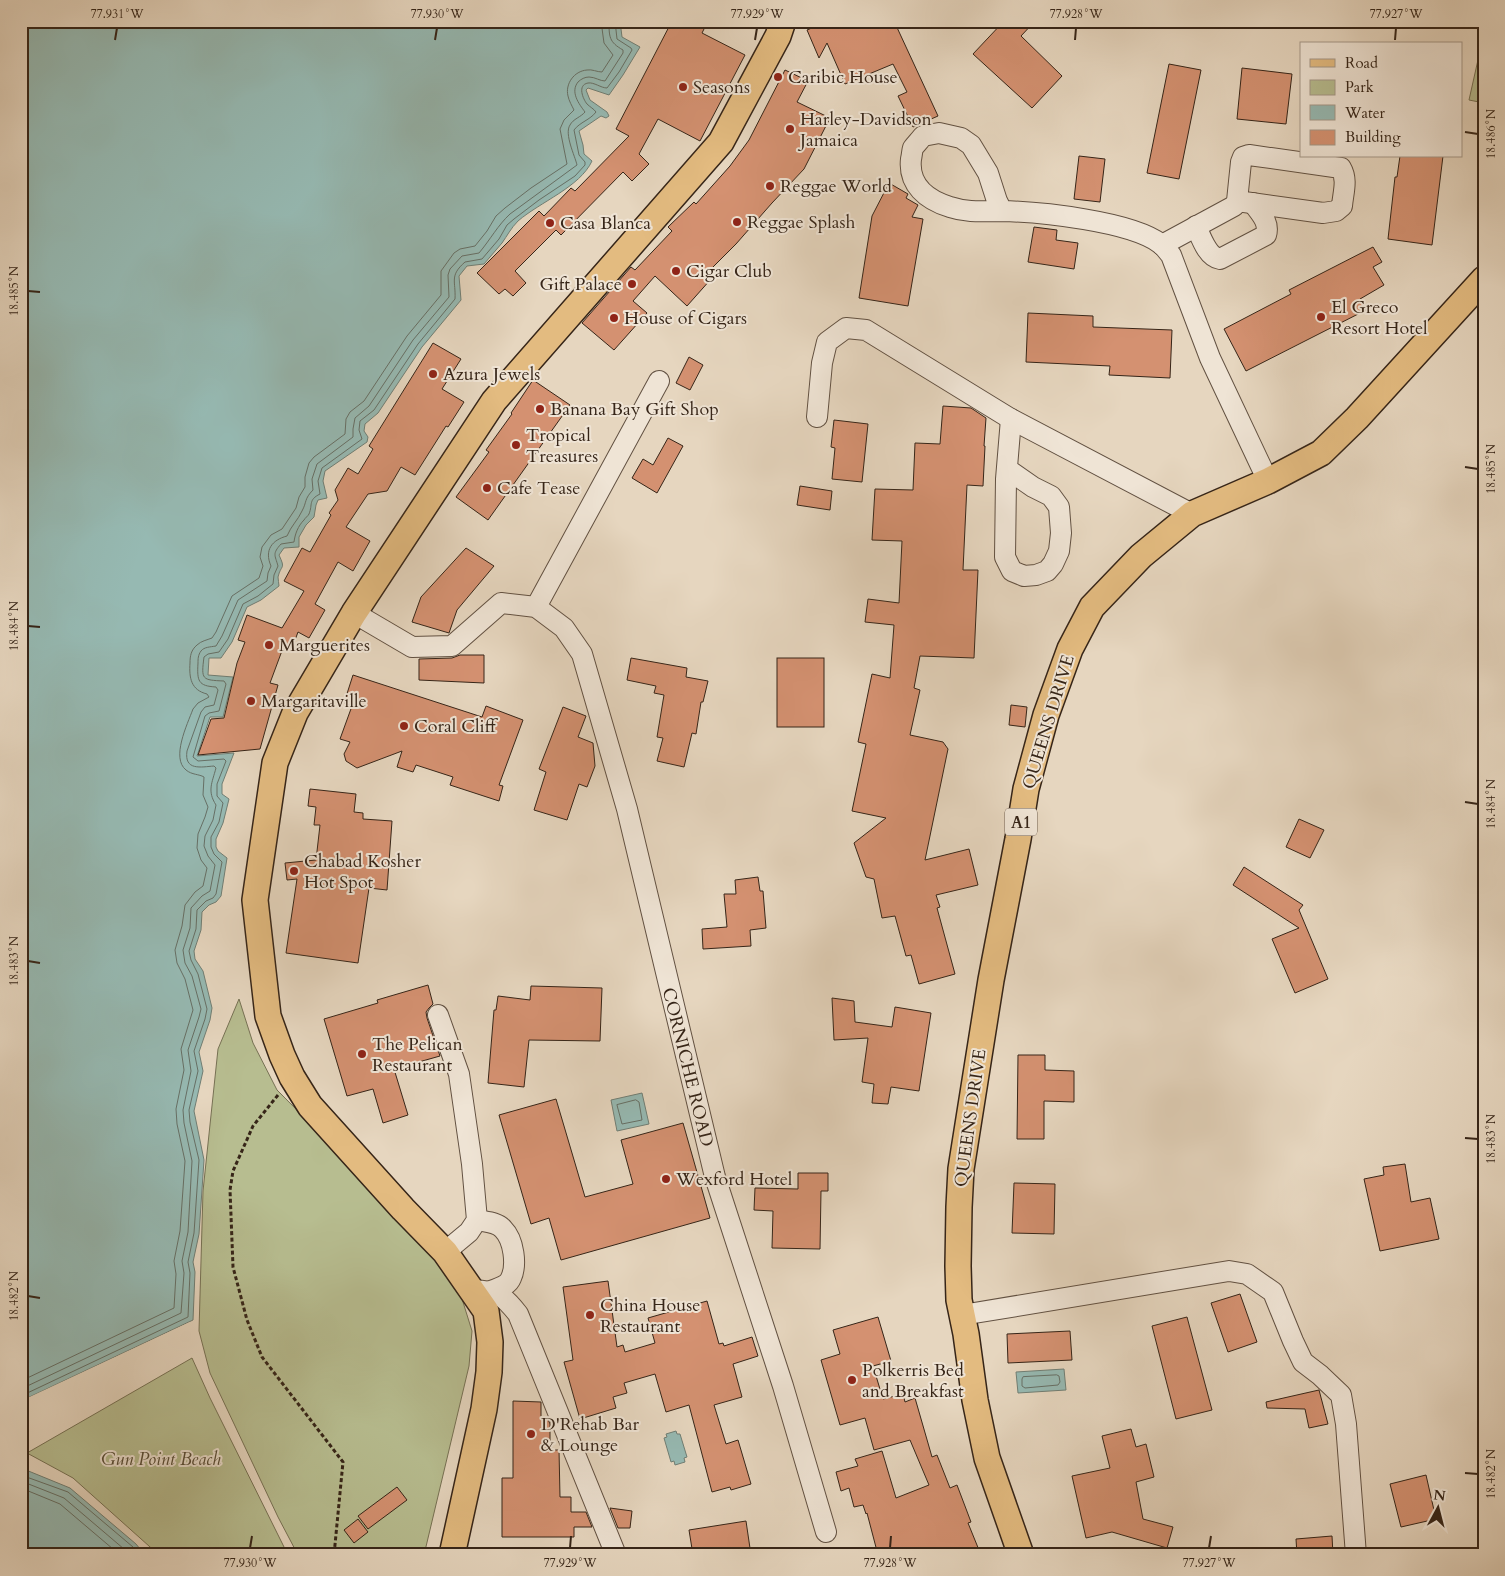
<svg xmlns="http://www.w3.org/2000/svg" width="1505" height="1576" font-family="Cardo,serif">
  <rect width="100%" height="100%" fill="#e6d6bf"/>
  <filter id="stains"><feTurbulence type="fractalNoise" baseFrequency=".004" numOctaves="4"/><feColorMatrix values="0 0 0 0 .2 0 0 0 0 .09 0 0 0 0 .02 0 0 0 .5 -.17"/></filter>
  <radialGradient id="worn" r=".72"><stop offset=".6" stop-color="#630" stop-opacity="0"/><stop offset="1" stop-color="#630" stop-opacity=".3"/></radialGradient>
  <g fill="#b7bd90" stroke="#767154">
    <polygon points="1484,33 1484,103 1469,100"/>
    <polygon points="239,999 253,1043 277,1090 441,1255 458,1286 472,1331 469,1366 424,1555 298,1555 278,1517 210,1373 199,1331 203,1191 218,1049"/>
    <polygon points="192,1358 210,1398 288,1555 159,1555 73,1478 27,1453"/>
  </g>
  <g fill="#96b9b2" stroke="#707e74">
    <path d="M 21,21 L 620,21 L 622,37 L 640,47 L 623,75 L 609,95 L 588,88 L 586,90 L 590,100 L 607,112 L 609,116 L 606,118 L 601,116 L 579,131 L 583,145 L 584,154 L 592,161 C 580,187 540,202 518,221 C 511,228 507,236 502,243 C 496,250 490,257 484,264 L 467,266 L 459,276 L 461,300 L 422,347 L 378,413 L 365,424 L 364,431 L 368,437 L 367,442 L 325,471 L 323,481 L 327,498 L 318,500 L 316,505 L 314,517 L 306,525 L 299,537 L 299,547 L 284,548 L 279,555 C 286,570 281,564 278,577 C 278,580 279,583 279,586 L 261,600 L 247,607 L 232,642 L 221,658 L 209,658 L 208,675 L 233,677 L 223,717 L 210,717 L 197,756 L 234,753 L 222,784 L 222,794 L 229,799 L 223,823 L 216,839 L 216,847 L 218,851 L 227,858 L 221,896 L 216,902 L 209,905 L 202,912 L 201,930 L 194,951 L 195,959 L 203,971 L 212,1008 L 210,1020 L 199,1052 L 203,1071 L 194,1111 L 204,1160 L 199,1234 L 193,1262 L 195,1272 L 193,1320 L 21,1401 Z"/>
    <polygon points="642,1093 649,1124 617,1131 611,1100"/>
    <polygon points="1064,1369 1066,1390 1018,1393 1016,1372"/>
    <polygon points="676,1431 677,1434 680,1434 687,1457 684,1458 685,1462 675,1465 674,1461 671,1462 664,1438 667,1437 666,1434"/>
    <polygon points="21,1470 26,1470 70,1488 136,1544 145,1555 21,1555"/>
  </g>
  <polygon fill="#e6d6bf" points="190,1322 191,1325 21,1404 21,1401"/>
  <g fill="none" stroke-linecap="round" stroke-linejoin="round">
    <g stroke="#666f65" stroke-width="1">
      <polygon points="636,1100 639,1102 642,1120 622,1124 617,1105"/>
      <polygon points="1057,1375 1059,1376 1060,1382 1058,1385 1025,1388 1022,1386 1022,1379 1023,1377"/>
      <path d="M 21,1381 L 174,1308 L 176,1274 L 174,1261 L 180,1231 L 185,1161 L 177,1124 L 176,1109 L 184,1070 L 181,1049 L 193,1010 L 185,979 L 177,963 L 175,950 L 182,926 L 185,905 L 195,892 L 203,886 L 207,868 L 201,860 L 197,848 L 198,834 L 205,817 L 208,807 L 203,795 L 204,777 C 199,774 192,775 186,770 C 171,758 187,725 193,709 L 198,703 L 209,697 L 207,694 C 191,690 189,678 190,663 C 190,656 191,650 197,645 C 201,641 207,640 212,638 L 216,632 L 232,596 L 259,578 L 263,566 L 260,557 L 262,547 L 271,535 L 282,529 L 296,508 L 299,497 L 305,487 L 305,477 L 309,463 L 314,457 L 345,434 L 346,419 L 350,412 L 364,401 L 407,336 L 441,295 L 441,271 L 454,253 L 460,249 L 475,246 L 487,231 L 496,216 L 505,208 L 531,188 L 567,164 L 560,129 L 564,120 L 574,110 C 572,106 569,101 568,96 C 565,84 574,71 587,70 C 592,69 597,72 602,72 L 613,55 L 604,43 L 601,21"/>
      <path d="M 21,1389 L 181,1313 L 184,1273 L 182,1261 L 188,1232 L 192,1161 L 184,1123 L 183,1110 L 191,1071 L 188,1050 L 199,1017 L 201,1009 L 192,976 L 185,963 L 183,950 L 190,928 L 191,908 L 202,896 L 210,891 L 215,865 L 208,856 L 204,846 L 205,836 L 213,820 L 216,805 C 207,791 212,783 216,768 L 214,766 C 201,767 184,771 187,751 L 201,712 L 205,707 L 214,705 L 218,690 L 216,687 C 198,686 197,681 198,663 C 198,659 198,655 201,651 C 204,647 210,647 216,646 L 222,636 L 238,600 L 267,581 L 268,573 L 271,566 C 264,550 272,540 287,536 C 291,526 298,520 302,511 C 307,502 304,499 313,490 L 312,479 L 317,464 L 353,437 L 353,429 L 355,418 L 369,406 L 413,340 L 449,297 L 448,275 L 450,269 L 462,256 L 479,253 C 490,240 498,225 510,214 L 577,165 C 575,156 564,134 570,125 C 573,119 581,117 585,112 C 579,104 570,92 578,82 C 581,79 585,77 589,77 C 595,77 600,81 605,81 L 623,53 L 623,50 C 609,42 609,37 609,21"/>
      <path d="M 21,1396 L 188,1317 L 190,1273 L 188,1262 L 194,1233 L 199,1160 L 190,1122 L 189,1110 L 198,1071 L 194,1051 L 205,1019 L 207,1009 L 198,974 L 191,960 L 189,951 L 196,929 L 197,910 L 206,901 L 213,898 L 216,894 L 222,862 L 214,854 L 211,847 L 211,837 L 219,822 L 223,803 L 217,796 L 217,784 L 226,761 L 224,759 L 198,761 L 193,757 L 205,716 L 209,713 L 219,711 L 226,684 L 224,681 C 202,680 201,680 204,657 L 208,654 L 219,652 L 228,639 L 243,604 L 258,596 L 273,584 L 274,575 L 278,566 C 275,555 272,554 281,544 L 294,542 C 295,534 298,526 304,520 C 305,518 308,516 309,514 C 313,504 308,500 320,494 L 318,481 L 322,468 L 362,439 L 359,430 L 360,421 L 374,410 L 418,344 L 455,299 C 456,281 449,276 465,262 L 482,259 L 499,239 L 507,225 L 514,219 L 539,200 L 575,176 L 585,165 L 585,162 L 579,155 L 574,130 C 580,122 590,120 596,112 C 594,109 590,107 587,104 C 583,99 577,85 588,83 C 594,82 601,88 607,88 L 619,72 L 632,50 L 631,48 L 617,39 L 615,21"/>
      <polyline points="21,1475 68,1492 133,1547 139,1555"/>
      <polyline points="21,1481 64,1498 131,1555"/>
      <polyline points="21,1488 60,1504 120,1555"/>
    </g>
  </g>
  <g fill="#d49171" stroke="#362518">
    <polygon points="672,21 708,21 702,33 745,55 700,141 658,119 639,154 649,164 632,181 623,172 561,235 556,230 515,271 526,283 513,296 505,289 499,294 477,273 539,211 544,216 571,188 575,191 629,136 616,129"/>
    <polygon points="818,21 894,21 938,116 913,127 898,96 907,92 893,64 845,84 827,43 819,58 807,30 819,25"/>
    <polygon points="1004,21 1035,21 1021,36 1062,76 1032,108 973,54"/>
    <polygon points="1169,64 1201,70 1179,179 1147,173"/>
    <polygon points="1242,68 1292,74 1286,124 1237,119"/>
    <polygon points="785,70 808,81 797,102 830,118 804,169 772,203 736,244 706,274 711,279 687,306 655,276 633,301 647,313 614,350 582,323 631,267 635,270 672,231 668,227 694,202 696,204 730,166 749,140"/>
    <polygon points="1079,156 1105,159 1100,202 1074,199"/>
    <polygon points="1400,156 1443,156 1432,245 1388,239 1395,177 1397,177"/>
    <polygon points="889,183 908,194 906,198 918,205 912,217 923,219 908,306 859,298 872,216"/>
    <polygon points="1034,227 1057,230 1056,240 1078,243 1074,269 1028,262"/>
    <polygon points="1373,247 1382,262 1373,267 1384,285 1360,299 1366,310 1246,371 1224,329 1291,294 1289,290"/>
    <polygon points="1028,313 1093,316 1093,327 1172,330 1170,378 1109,375 1110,366 1026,362"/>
    <polygon points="433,343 461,359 442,389 464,402 448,427 446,426 415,475 401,467 387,491 368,494 346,527 370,541 353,571 338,562 315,604 325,610 309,638 298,632 291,651 283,648 270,683 278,685 260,749 198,755 211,719 224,718 237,663 245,642 238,640 247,615 282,628 304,591 284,581 302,548 310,552 331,515 329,513 338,500 335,490 348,468 358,474 373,449 369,446"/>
    <polygon points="689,357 703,365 690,390 676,383"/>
    <polygon points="533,380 570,405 488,520 456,497 489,452 486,450 512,414 511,413"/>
    <polygon points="943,406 971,408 986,418 984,446 985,446 983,486 967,485 963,570 978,570 974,658 920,656 914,688 920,690 910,735 943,742 948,749 925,860 969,849 978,885 936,895 940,907 937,908 955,974 919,984 911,955 906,956 895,916 882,918 874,879 866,877 854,843 886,818 852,811 866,744 858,742 872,674 890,678 894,625 865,622 868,599 899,603 902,541 872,540 875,489 913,490 915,443 940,444"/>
    <polygon points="834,420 868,424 862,482 832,479 835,448 831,447"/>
    <polygon points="668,438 683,446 657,493 632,478 643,459 653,465"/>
    <polygon points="800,486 832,491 830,510 797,505"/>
    <polygon points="466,548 494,566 457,610 449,633 412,622 421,597"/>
    <polygon points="460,655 484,655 484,683 419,680 419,659 452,658"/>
    <polygon points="631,658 687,668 686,677 708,681 703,702 701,702 696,734 692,733 684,767 657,761 663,738 657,737 664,695 654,693 656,686 627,680"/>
    <rect x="777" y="658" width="47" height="69"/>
    <polygon points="353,675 482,717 486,706 523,720 499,785 503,786 499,801 450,785 453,777 416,765 413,772 397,767 402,751 357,768 346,761 344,754 350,742 340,739 352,706 344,703"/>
    <polygon points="1011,705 1027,707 1025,727 1009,725"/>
    <polygon points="563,707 586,716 578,737 593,743 595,766 587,787 579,784 567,820 534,810 546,772 539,769"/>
    <polygon points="310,789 356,794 354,812 363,813 363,819 392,821 387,890 369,888 358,963 286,953 297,879 287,880 285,863 316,860 320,825 314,825 316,807 308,806"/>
    <polygon points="1299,819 1324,830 1310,858 1286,847"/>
    <polygon points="1244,867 1303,905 1299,910 1328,979 1295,993 1272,939 1299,928 1233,885"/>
    <polygon points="758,877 760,891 763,891 766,928 750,930 751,946 703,949 702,929 727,927 724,894 736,894 735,880"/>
    <polygon points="428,985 433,1004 429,1008 426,1012 427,1018 440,1056 394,1069 408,1115 383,1123 373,1089 347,1096 324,1019 378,1003 377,1000"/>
    <polygon points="531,986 602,988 600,1041 529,1040 524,1087 488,1083 494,1010 496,1010 498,996 530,1000"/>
    <polygon points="832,998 854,1001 855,1022 892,1027 895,1007 931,1013 919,1091 891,1087 888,1104 872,1103 874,1084 862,1082 868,1038 834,1040"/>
    <polygon points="1018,1055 1045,1055 1045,1070 1074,1071 1074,1102 1044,1101 1044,1139 1017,1139"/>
    <polygon points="556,1099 585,1197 633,1184 621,1140 683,1123 710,1218 561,1260 549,1218 531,1224 499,1115"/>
    <polygon points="1405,1164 1411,1202 1430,1198 1439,1239 1380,1251 1364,1179 1384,1175 1383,1167"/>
    <polygon points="798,1173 828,1173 828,1191 821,1191 820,1249 772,1248 773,1211 754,1210 755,1188 798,1189"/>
    <polygon points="1014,1183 1055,1184 1054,1234 1012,1233"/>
    <polygon points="608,1281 617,1347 623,1345 625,1352 655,1343 648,1318 707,1301 719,1344 723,1343 724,1346 752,1337 758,1356 733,1364 742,1397 714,1405 726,1444 738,1440 751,1484 731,1490 730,1487 712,1492 689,1405 666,1412 655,1374 624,1383 627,1393 613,1397 616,1408 580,1419 564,1362 573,1360 563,1287"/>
    <polygon points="1240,1294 1257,1342 1228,1352 1211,1303"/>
    <polygon points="878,1317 891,1361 873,1366 883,1399 903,1394 905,1402 915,1398 932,1457 937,1455 950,1488 957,1485 971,1522 968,1523 981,1555 878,1555 867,1513 866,1514 863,1505 854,1507 849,1488 841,1491 836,1472 858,1466 855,1459 882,1451 896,1498 929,1485 910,1440 874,1450 865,1418 840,1425 821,1360 840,1354 833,1330"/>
    <polygon points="1187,1317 1212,1410 1176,1419 1152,1326"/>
    <polygon points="1070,1331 1072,1360 1008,1363 1007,1334"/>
    <polygon points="1319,1390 1328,1424 1309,1428 1305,1409 1267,1408 1266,1402"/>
    <polygon points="513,1401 541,1402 541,1417 547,1417 550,1424 550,1450 559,1450 560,1497 571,1497 571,1512 586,1512 592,1527 574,1527 574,1537 502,1537 502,1478 513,1478"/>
    <polygon points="1131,1429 1136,1447 1146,1444 1154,1477 1136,1482 1143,1519 1173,1527 1167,1548 1112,1532 1086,1538 1072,1476 1110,1468 1102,1436"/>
    <polygon points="1426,1475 1436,1519 1401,1527 1390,1484"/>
    <polygon points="397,1487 407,1500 368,1529 358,1516"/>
    <polygon points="610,1508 632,1511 630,1528 618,1528"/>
    <polygon points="358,1519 368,1532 354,1543 344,1530"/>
    <polygon points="746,1521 751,1555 693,1555 689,1530"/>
    <polygon points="1332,1536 1333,1555 1297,1555 1296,1539"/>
  </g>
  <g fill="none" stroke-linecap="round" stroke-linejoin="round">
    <g stroke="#625142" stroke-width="22">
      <g id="minor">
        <path d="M 1002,211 L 997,201 L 988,173 L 971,145 L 961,138 L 939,133 L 923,136 C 920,140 916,144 913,148 C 912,151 912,155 911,159 C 908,185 927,200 950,207 C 968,213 984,211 1002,211 C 1040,212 1131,221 1161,244 C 1165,247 1168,252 1171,255 L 1210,358 L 1268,481"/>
        <path d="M 1196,226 C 1201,237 1207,257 1220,259 L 1266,235 C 1270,222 1260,213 1253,203"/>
        <path d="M 1162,245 L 1234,206 L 1237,201 L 1241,162 L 1243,157 L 1249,155 L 1341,168 C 1348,180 1343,193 1342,206 L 1336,211 L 1323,213 L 1237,201"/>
        <polyline points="817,417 822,363 827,342 846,328 866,330 1011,419 1192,514"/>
        <polyline points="1007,469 1033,487 1051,496 1059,507 1061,533 1059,551 1053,564 1047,571 1036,575 1024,576 1012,571 1005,557 1006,479 1011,419"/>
        <polyline points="536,607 659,381"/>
        <polyline points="354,613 412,647 452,646 501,603 536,607 564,628 582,654 627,809 715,1177 783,1386 826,1532"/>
        <polyline points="438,1015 459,1074 472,1164 477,1220 469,1232 445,1252"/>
        <path d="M 477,1220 C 486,1222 497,1222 503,1229 C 514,1240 517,1265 511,1278 C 508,1286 498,1288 491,1291"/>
        <path d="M 472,1290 C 498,1291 502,1294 518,1314 L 616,1555"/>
        <polyline points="962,1315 1229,1271 1247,1274 1273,1292 1293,1341 1303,1362 1320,1375 1341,1395 1346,1424 1356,1555"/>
      </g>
    </g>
    <g stroke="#362518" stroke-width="28">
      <g id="major">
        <polyline points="452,1555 484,1409 489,1372 490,1342 486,1311 445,1252 403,1209 310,1106 292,1077 282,1055 268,1016 255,900 275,763 295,713 354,613 494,401 721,142 778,36 783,21"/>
        <polyline points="1021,1555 987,1458 975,1400 966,1334 959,1300 958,1266 959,1207 961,1169 991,980 1018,839 1026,789 1046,715 1070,649 1092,607 1141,556 1192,514 1268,481 1321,453 1357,418 1484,279"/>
      </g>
    </g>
    <g stroke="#362518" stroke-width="3" stroke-dasharray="4 2.5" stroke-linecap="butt">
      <polyline points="750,21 758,26"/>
      <polyline points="278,1095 253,1126 233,1171 230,1190 233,1267 247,1320 262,1357 343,1462 334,1555"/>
    </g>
    <use href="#minor" stroke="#efe4d5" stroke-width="20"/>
    <use href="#major" stroke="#e3bb80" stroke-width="25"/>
  </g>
  <path fill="none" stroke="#362518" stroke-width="2" d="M 115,40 L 117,28M 435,40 L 437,28M 755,40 L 757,28M 1075,40 L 1076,28M 1395,40 L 1396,28M 1465,132 L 1478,134M 28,291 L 40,292M 1465,467 L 1478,469M 28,626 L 40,627M 1465,802 L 1478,804M 28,961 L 40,963M 1465,1138 L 1478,1139M 28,1296 L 40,1298M 1465,1473 L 1478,1474M 250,1548 L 252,1536M 570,1548 L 571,1536M 890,1548 L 891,1536M 1209,1548 L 1211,1536"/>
  <g fill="#8f2418" stroke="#efe4d5" stroke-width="2">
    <circle cx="778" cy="77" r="5"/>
    <circle cx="683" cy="87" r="5"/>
    <circle cx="790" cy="129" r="5"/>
    <circle cx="770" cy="186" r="5"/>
    <circle cx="737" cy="222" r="5"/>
    <circle cx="550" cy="223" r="5"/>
    <circle cx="676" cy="271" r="5"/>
    <circle cx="632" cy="284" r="5"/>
    <circle cx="1321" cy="317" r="5"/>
    <circle cx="614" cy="318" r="5"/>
    <circle cx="433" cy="374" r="5"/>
    <circle cx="540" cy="409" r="5"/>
    <circle cx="516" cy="445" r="5"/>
    <circle cx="487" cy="488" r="5"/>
    <circle cx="269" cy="645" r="5"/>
    <circle cx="251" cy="701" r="5"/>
    <circle cx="404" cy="726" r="5"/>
    <circle cx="294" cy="871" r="5"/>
    <circle cx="362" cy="1054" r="5"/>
    <circle cx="666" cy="1179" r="5"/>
    <circle cx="590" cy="1315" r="5"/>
    <circle cx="852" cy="1380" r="5"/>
    <circle cx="531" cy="1434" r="5"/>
  </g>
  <g text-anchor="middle" stroke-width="4" stroke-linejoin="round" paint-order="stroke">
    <rect fill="#efe4d5" stroke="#6e5e51" stroke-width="1" x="1005" y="808.5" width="32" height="27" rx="4"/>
    <g font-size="16" font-weight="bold" fill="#362518">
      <text x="1021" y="828">A1</text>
    </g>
    <g font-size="18" fill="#362518" stroke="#efe4d5" text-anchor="start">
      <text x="788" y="83">Caribic House</text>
      <text x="693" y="93">Seasons</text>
      <text x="800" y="125">Harley-Davidson<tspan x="800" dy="21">Jamaica</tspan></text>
      <text x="780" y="192">Reggae World</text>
      <text x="747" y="228">Reggae Splash</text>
      <text x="560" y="229">Casa Blanca</text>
      <text x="686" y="277">Cigar Club</text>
      <text x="622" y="290" text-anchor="end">Gift Palace</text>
      <text x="1331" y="313">El Greco<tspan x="1331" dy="21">Resort Hotel</tspan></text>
      <text x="624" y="324">House of Cigars</text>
      <text x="443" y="380">Azura Jewels</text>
      <text x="550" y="415">Banana Bay Gift Shop</text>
      <text x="526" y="441">Tropical<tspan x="526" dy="21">Treasures</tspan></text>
      <text x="497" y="494">Cafe Tease</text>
      <text x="279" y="651">Marguerites</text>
      <text x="261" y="707">Margaritaville</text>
      <text x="414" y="732">Coral Cliff</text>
      <text x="304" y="867">Chabad Kosher<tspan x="304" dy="21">Hot Spot</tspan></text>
      <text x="372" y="1050">The Pelican<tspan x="372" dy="21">Restaurant</tspan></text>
      <text x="676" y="1185">Wexford Hotel</text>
      <text x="600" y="1311">China House<tspan x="600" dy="21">Restaurant</tspan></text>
      <text x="862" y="1376">Polkerris Bed<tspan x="862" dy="21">and Breakfast</tspan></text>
      <text x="541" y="1430">D'Rehab Bar<tspan x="541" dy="21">&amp; Lounge</tspan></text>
    </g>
    <g font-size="18" fill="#362518" stroke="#efe4d5">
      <text transform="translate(1048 722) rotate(-73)" y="6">QUEENS DRIVE</text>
      <text transform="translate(688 1067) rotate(76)" y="6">CORNICHE ROAD</text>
      <text transform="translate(970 1118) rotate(-82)" y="6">QUEENS DRIVE</text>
    </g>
    <g font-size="18" font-style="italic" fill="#564b36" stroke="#efe4d5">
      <text x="161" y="1465">Gun Point Beach</text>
    </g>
  </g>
  <rect width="1505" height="1576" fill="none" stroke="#e6d6bf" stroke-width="55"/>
  <rect x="1300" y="42" width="162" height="115" fill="#efe4d5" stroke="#a59889"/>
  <rect x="1310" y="59" width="25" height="8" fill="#e3bb80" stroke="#a59889"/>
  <text x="1345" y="68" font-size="15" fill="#362518">Road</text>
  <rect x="1310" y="80" width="25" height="15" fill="#b7bd90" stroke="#a59889"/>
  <text x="1345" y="92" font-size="15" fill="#362518">Park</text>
  <rect x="1310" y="105" width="25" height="15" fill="#96b9b2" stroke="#a59889"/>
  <text x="1345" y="118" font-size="15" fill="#362518">Water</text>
  <rect x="1310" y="130" width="25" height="15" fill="#d49171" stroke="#a59889"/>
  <text x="1345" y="142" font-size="15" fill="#362518">Building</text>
  <g transform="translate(1438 1508) rotate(7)" stroke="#efe4d5" stroke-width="4" paint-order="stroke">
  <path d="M0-4L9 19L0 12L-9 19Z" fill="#362518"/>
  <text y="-8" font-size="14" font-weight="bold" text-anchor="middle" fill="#362518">N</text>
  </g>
  <rect x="28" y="28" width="1450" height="1520" fill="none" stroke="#362518" stroke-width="2"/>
  <g font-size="12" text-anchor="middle" fill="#362518">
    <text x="117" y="18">77.931°W</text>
    <text x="437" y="18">77.930°W</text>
    <text x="757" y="18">77.929°W</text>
    <text x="1076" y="18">77.928°W</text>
    <text x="1396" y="18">77.927°W</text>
    <text transform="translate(1491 134) rotate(-90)" y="4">18.486°N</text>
    <text transform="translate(14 291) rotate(-90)" y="4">18.485°N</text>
    <text transform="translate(1491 469) rotate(-90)" y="4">18.485°N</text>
    <text transform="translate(14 626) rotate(-90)" y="4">18.484°N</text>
    <text transform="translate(1491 804) rotate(-90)" y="4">18.484°N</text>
    <text transform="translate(14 961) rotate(-90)" y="4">18.483°N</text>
    <text transform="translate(1491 1139) rotate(-90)" y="4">18.483°N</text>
    <text transform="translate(14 1296) rotate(-90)" y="4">18.482°N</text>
    <text transform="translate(1491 1474) rotate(-90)" y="4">18.482°N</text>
    <text x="250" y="1567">77.930°W</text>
    <text x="570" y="1567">77.929°W</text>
    <text x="890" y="1567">77.928°W</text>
    <text x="1209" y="1567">77.927°W</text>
  </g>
  <rect width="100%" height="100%" filter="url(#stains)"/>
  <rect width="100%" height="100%" fill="url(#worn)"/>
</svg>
